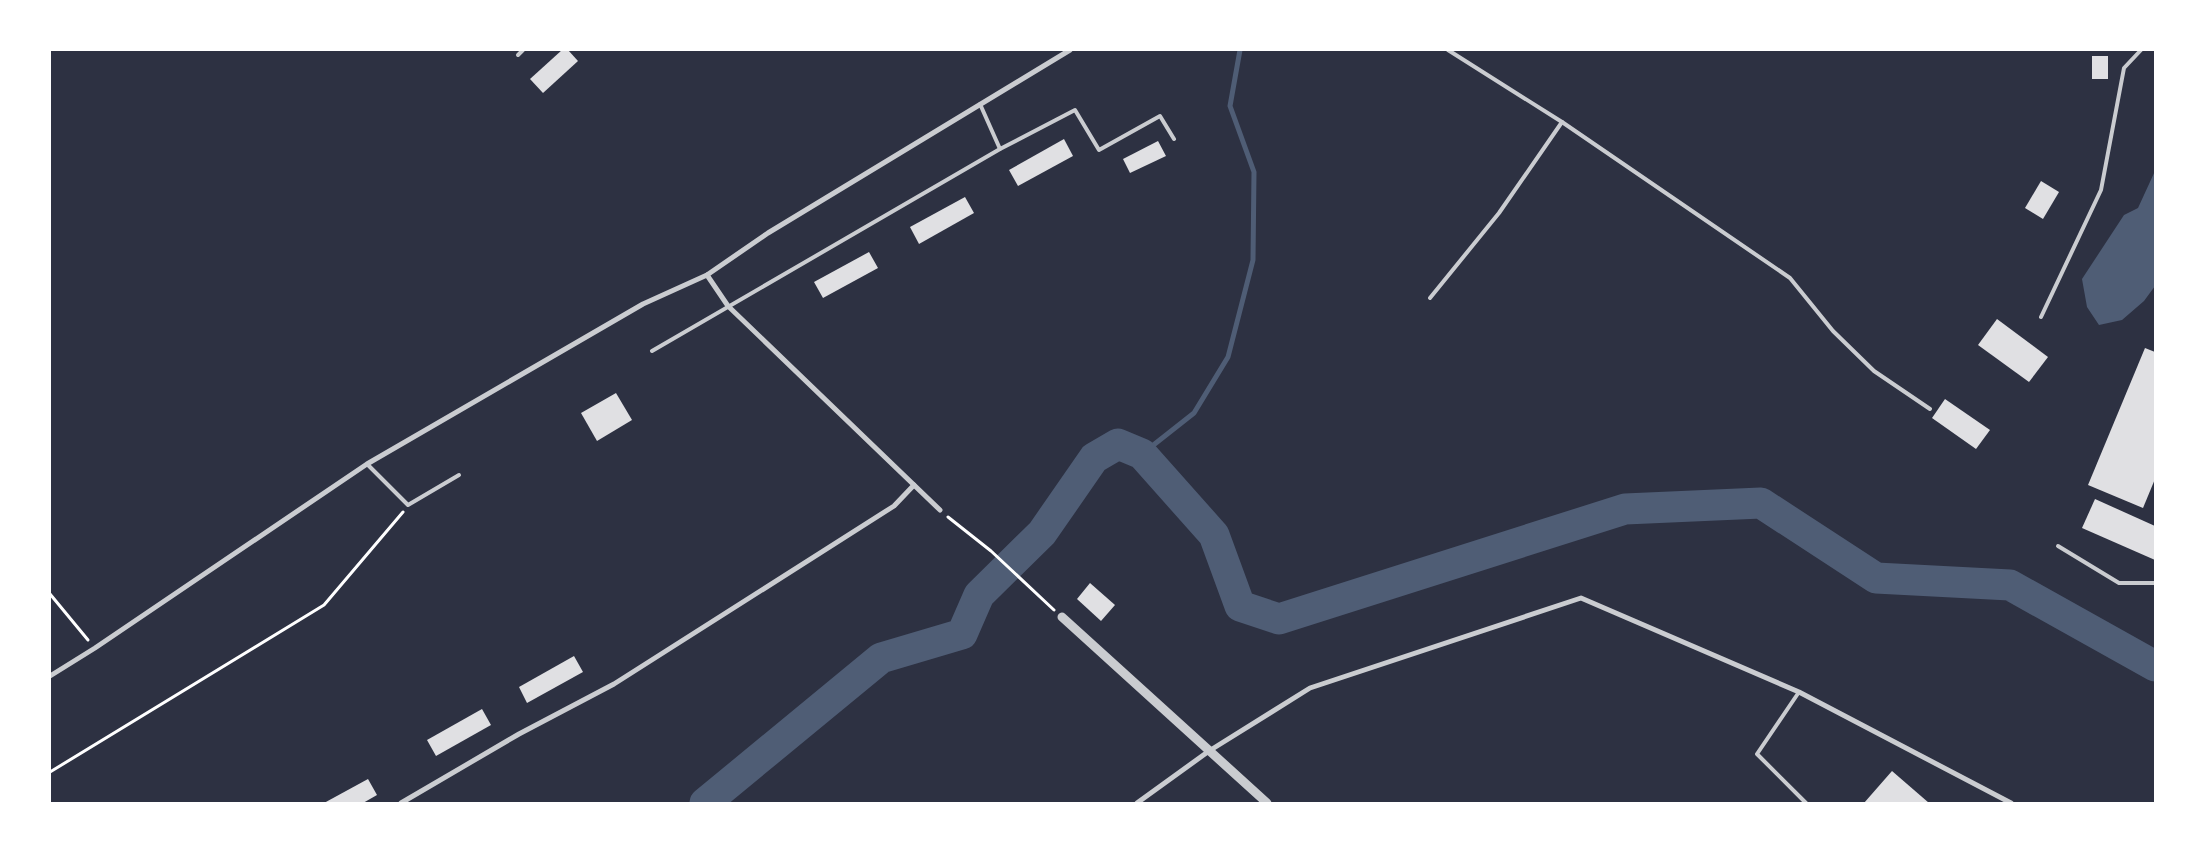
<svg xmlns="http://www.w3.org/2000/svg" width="2205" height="853" font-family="Roboto,sans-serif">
  <rect width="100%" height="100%" fill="#2d3142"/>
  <polygon fill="#4f5d75" points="2155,171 2155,286 2144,301 2122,320 2099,325 2087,307 2082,279 2124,215 2138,208"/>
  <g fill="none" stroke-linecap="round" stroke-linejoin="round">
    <polyline stroke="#4f5d75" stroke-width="5" points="1142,454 1194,413 1228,357 1253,260 1254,172 1230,106 1240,50"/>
    <polyline stroke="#4f5d75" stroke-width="31" points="705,803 881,658 962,634 979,595 1042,533 1094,458 1118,444 1142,454 1214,535 1240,606 1279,619 1625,509 1761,503 1876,578 2010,585 2155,666"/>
  </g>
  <g fill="#e0e0e3">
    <polygon points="562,50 568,50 578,61 543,93 530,79"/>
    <rect x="2092" y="56" width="16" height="23"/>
    <polygon points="1064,139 1073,156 1018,186 1009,170"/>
    <polygon points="1158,141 1166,156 1130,173 1123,159"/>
    <polygon points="2041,181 2059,192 2043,219 2025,208"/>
    <polygon points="965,197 974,213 919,244 910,227"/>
    <polygon points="869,252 878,268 823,298 814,282"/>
    <polygon points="1997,319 2048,357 2029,382 1978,345"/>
    <polygon points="2145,348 2155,352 2155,479 2143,508 2088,485"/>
    <polygon points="616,393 632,420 597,441 581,413"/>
    <polygon points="1945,399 1990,430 1976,449 1932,418"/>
    <polygon points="2095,499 2155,526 2155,560 2082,528"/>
    <polygon points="1090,583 1115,605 1101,621 1077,599"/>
    <polygon points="574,656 583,672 527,703 519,687"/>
    <polygon points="482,709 491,725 436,756 427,740"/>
    <polygon points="1892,771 1929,803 1864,803"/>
    <polygon points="368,779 377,795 363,803 324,803"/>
  </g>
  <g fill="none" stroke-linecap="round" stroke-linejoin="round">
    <g stroke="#fff" stroke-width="3">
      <polyline points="948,517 991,551 1054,610"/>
      <polyline points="50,594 88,640"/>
      <polyline points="50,772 324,605 403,512"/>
    </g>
    <g stroke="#caccd0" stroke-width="4">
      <polyline points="1448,50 1562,122 1790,278 1833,331 1874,371 1930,409"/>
      <polyline points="518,55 523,50"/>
      <polyline points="980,104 1000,149"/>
      <polyline points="1430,298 1499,213 1562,122"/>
      <polyline points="2041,317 2101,190 2124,68 2141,50"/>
      <polyline points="652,351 1000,149 1075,110 1099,150 1160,116 1174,139"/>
      <polyline points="367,464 408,505 459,475"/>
      <polyline points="2058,546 2119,583 2155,583"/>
      <polyline points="1799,692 1757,754 1806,803"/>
    </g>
    <g stroke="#caccd0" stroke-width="5">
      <polyline points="707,275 728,306 940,510"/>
      <polyline points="50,676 95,648 367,464 643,304 707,275 768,233 1070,50"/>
      <polyline points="401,803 519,734 614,684 894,506 914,485"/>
      <polyline points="1137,803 1209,751 1310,688 1581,598 1799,692 2011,803"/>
    </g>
    <polyline stroke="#caccd0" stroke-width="9" points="1062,617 1267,803"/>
  </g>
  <rect width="2205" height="853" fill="none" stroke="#ffffff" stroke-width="102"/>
</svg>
